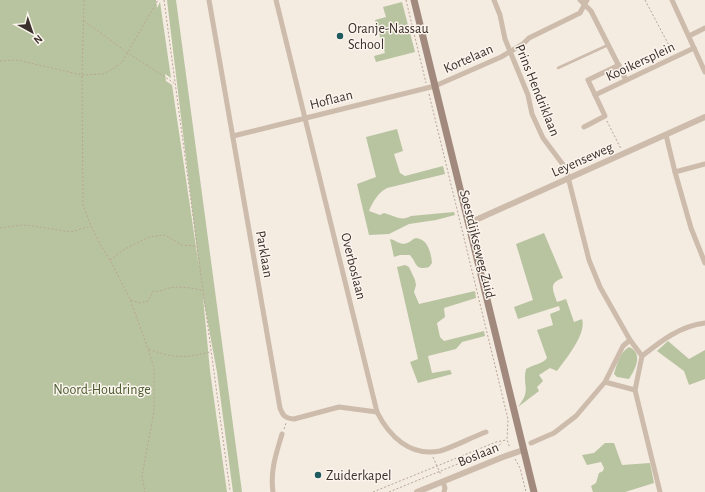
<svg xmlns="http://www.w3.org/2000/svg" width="705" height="492" font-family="'Alegreya Sans',sans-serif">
  <rect width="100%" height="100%" fill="#f4ebe1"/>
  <g fill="#b8c4a0">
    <polygon points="0,0 156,0 157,8 160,2 171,78 165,74 166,81 172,85 199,267 167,0 176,0 242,492 233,492 217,372 203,297 210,371 227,492 0,492"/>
    <polygon points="402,2 415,52 376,62 374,56 385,53 375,20 386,17 383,7"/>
    <path d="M 397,129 L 403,151 L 394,154 L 400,173 L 405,176 L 443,166 L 445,174 L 387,188 C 378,193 373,201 369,211 L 380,215 L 384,213 C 393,215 401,222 411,216 L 454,212 L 455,215 L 436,220 L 409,224 L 389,234 L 369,235 L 357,184 L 376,177 L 366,137 Z"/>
    <path d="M 544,233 L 563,278 C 548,283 553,290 557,302 L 566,299 L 574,322 L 582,319 C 587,334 565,360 557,371 L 550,368 L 539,375 L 543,381 L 537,387 L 539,391 L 518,407 C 532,389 522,387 526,369 C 532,365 543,364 547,358 L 537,330 L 553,325 L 550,314 L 560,310 L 559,306 L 518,319 L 514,307 L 533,300 L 516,244 Z"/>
    <path d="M 416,238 C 428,239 431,253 432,263 L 429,267 C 415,271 417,263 410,255 L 400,255 L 394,257 L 390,239 C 396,240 401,246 407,243 C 411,242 412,239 416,238 Z"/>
    <polygon points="405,265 409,267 415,280 416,285 414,292 419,304 475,291 476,298 444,308 445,317 437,323 440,337 444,341 484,331 485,336 462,342 456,349 428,356 432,373 450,370 452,374 418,383 410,362 418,359 397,267"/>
    <polygon points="668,341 689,359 705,350 705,379 689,385 684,371 657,351"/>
    <path d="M 629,347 C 644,353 635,370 629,379 L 617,377 L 614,374 C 617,364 620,352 629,347 Z"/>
    <polygon points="605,443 614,443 622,465 650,463 654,483 625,492 593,492 591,486 596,483 599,473 603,471 604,468 601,462 587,465 582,455 594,453"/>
  </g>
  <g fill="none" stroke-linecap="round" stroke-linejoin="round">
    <g stroke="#b9a596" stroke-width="1" stroke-dasharray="2 2" stroke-linecap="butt">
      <polyline points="84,0 82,75 83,205 91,226 100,244 110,260 130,299 148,349 154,368 154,411 142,476 145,492"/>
      <polyline points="164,0 230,491"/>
      <polyline points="406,0 426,83"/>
      <polyline points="645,0 673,53"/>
      <polyline points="84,21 128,53 174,83"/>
      <polyline points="0,61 17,60 82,75 103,74 113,69 122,62 158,0"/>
      <polyline points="429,94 508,419 507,440 510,448"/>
      <polyline points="607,121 621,149"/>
      <polyline points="0,228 22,225 33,226 71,232 91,226"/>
      <polyline points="110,260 125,249 149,237 165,235 182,245 196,246"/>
      <path d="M 131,300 L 140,303 L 148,301 L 153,291 C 160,292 163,290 169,288 C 180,286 191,288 202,290"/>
      <path d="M 149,349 C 174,359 185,358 210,352"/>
      <polyline points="284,429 286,423"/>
      <polyline points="433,457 441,475"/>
      <polyline points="515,459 520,468 526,492"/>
      <polyline points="373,492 496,442 506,440"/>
      <polyline points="389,492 497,448 502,442"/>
    </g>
    <polyline stroke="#cdbbac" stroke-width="2.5" points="558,68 608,45"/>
    <g stroke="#cdbbac" stroke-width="5">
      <path d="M 209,0 L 280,408 C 283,416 285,418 294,419 L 339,407 L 377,412"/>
      <path d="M 276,0 L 377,412 C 389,436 410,457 440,451 C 454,447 472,437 486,432"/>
      <polyline points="494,0 500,15 505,39 528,95 532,114 543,138 564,166 567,173 589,260 600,287 630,340"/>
      <polyline points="580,0 591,11 626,80"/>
      <polyline points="672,0 705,72"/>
      <polyline points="689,36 705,28"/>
      <polyline points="595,95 694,48"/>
      <polyline points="584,127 605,116 588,80 619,65"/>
      <polyline points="666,135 675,172 691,228 705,263"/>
      <polyline points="233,136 435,86 501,57 523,44 529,38 580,13 587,0"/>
      <polyline points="675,172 705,164"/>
      <path d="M 642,356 C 661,341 680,326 705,323"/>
      <polyline points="635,390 660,492"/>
      <polyline points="531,443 554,433 576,416 605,382 635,390 642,356 630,340 623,346 605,382"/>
      <polyline points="443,482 445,488 444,492"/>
      <path d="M 273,492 C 270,471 276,454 282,434"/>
    </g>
    <g stroke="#cdbbac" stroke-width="6">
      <polyline points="469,223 705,117"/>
      <polyline points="417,492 503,457 523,450"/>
    </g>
    <polyline stroke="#a18a7d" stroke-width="7" points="414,0 534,492"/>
  </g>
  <g fill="#1f5a5e" stroke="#fbf5ee" stroke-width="1.5">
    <circle cx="340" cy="36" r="4"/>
    <circle cx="318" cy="475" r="4"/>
  </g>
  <g text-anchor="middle" stroke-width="3" stroke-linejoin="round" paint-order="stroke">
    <g font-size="14" fill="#3b302b" stroke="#fbf5ee" text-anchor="start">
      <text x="348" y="33">Oranje-Nassau<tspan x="348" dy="16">School</tspan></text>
      <text x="326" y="480">Zuiderkapel</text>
    </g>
    <g font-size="14" fill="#3b302b" stroke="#fbf5ee">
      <text transform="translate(468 58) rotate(-24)" y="5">Kortelaan</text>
      <text transform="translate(640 61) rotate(-25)" y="5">Kooikersplein</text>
      <text transform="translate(538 90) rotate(68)" y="5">Prins Hendriklaan</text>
      <text transform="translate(331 99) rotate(-14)" y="5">Hoflaan</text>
      <text transform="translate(582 159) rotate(-24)" y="5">Leyenseweg</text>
      <text transform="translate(478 244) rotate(76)" y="5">Soestdijkseweg Zuid</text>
      <text transform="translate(265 254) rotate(80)" y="5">Parklaan</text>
      <text transform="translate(354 266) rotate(76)" y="5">Overboslaan</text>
      <text transform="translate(478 454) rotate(-22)" y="5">Boslaan</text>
    </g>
    <g font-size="14" fill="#4a5a2e" stroke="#fbf5ee">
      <text x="102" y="394">Noord-Houdringe</text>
    </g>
  </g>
  <g transform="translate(32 32) rotate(140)" stroke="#fbf5ee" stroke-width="3" paint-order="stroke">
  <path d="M0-3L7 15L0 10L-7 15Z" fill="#3b302b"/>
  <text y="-6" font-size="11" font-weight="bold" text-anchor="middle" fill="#3b302b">N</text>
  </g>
</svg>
